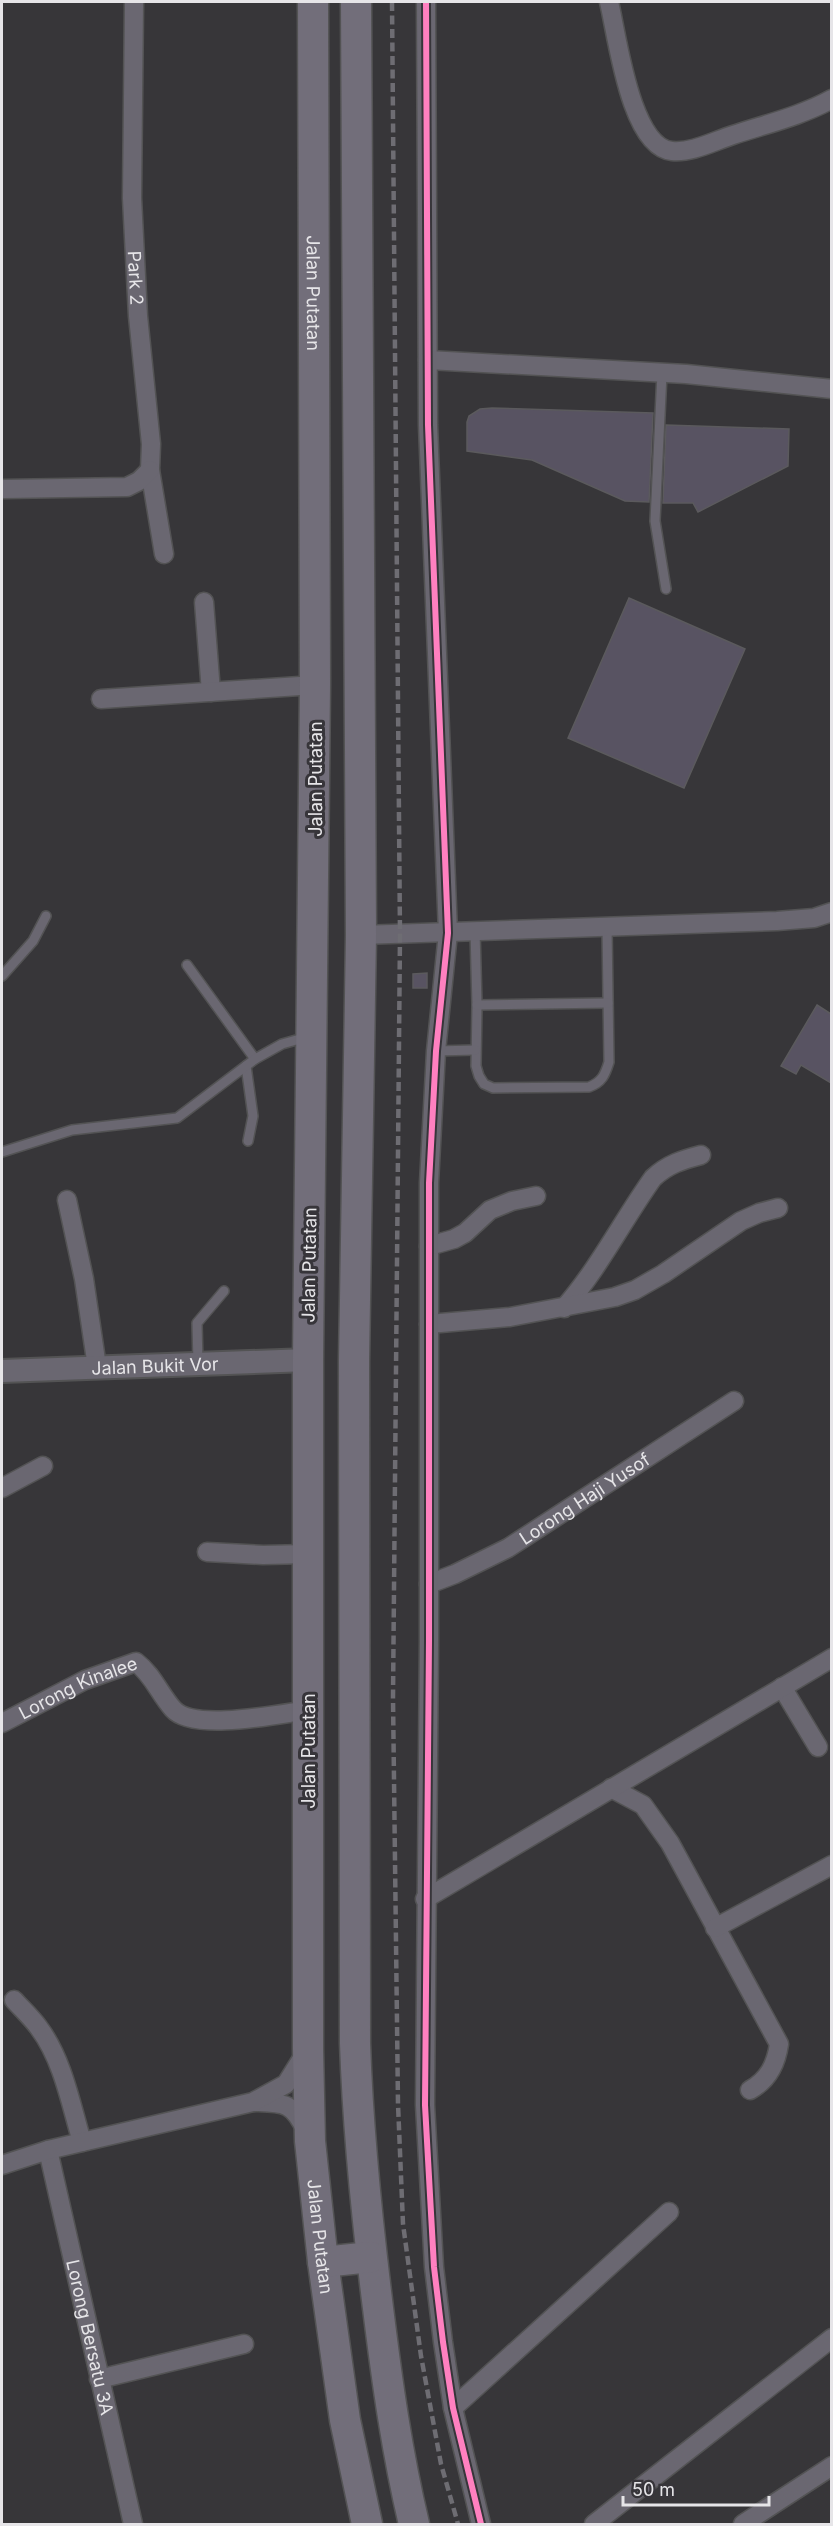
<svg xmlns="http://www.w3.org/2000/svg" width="833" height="2526" font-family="Inter,sans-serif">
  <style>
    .building { fill: #585362; stroke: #5b5a5d; stroke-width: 1.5 }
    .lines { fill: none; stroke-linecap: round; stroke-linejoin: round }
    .service-casing { stroke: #535354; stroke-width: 12 }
    .minor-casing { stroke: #535354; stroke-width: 21 }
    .tertiary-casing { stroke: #535354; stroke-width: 26 }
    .trunk-casing { stroke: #535354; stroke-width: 33 }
    .service { stroke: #6a6771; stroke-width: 9 }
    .minor { stroke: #6a6771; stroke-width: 18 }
    .tertiary { stroke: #6a6771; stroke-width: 22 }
    .trunk { stroke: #726e7a; stroke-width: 30 }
    .rail { stroke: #6e6d73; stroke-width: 4.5; stroke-dasharray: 9 4.5; stroke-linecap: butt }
    .cycleway-casing { stroke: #37353a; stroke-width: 10 }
    .cycleway { stroke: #ff80c0; stroke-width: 6 }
    .labels { text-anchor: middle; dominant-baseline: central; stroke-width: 6; stroke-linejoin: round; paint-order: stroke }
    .street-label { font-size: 18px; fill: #e6e5e8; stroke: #37353a }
  </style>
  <rect width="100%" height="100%" fill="#373639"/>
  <!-- building -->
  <g class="building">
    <path d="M492,408L653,413L649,502L625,501L532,460L467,451V422L469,416L480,409Z"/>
    <path d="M666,425L789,429L788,466L698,512L693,503H663Z"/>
    <path d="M629,598L745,649L684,788L568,738Z"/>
    <path d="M427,973V988H413V974Z"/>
    <path d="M817,1005L831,1014V1083L801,1065L796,1074L781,1066Z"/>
  </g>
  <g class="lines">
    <defs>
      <g id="service">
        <path d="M662,373L655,521L666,589"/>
        <path d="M475,931L477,1005L476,1066L479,1076L484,1084L493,1088L589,1087C602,1082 605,1075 609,1062L607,928"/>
        <path d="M187,965L255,1059"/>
        <path d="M2,976L33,941L46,916"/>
        <path d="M477,1005L608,1003"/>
        <path d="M436,1051L475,1050"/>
        <path d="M246,1066L253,1116L248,1141"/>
        <path d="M2,1152L72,1130L177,1118L255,1059L282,1044L307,1037"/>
        <path d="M198,1363L197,1323L224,1291"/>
      </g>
      <g id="minor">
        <path id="s1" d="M134,2L132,198L138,316L151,444L150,470L164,554"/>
        <path d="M426,2L428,425L448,933L436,1051L429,1183V1641L425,2105L434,2267L443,2342L453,2408L481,2524"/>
        <path d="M609,2C617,34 630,147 672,151C692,153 714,141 733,135C766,124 801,116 832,99"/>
        <path d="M428,360L686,374L832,389"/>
        <path d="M4,489L127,487L139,481L150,470"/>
        <path d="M204,602L211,692"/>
        <path d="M101,699L315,685"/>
        <path d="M361,935L777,921L814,918L832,912"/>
        <path d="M67,1200L84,1279L97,1367"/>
        <path d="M429,1246L454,1239L465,1233L490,1210L512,1201L536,1196"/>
        <path d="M564,1308C599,1268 623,1220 653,1178C668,1164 682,1160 701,1155"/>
        <path d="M429,1324L510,1317L615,1297L635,1290L663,1274L741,1221L759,1213L778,1208"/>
        <path d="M2,1488L43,1466"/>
        <path d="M207,1552L263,1555L309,1554"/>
        <path id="s2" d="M429,1584L455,1574L508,1548L734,1401"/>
        <path d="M782,1687L818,1747"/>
        <path id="s3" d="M2,1723L85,1680L136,1662C153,1675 159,1693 173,1709C193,1732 279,1714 308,1710"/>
        <path d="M611,1788L643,1805L670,1843L779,2044C776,2065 768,2080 750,2090"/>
        <path d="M425,1899L832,1658"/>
        <path d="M715,1928L832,1865"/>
        <path d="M14,2000C22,2009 32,2018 39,2028C63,2060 71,2105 82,2142"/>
        <path d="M255,2102C284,2103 293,2102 306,2131"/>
        <path id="s4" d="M48,2150L133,2524"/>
        <path d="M2,2165L48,2150L253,2102L286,2084L306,2052"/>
        <path d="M99,2379L244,2344"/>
        <path d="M453,2408L669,2212"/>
        <path d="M594,2524L832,2338"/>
        <path d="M743,2524L832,2466"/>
      </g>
      <g id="tertiary">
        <path id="s5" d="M2,1371L308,1360"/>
      </g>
      <g id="trunk">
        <path id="s6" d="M313,2L315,685L308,1360V2049L310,2141L323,2262L345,2420L367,2524"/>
        <path d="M356,2L361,935L354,1361L355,2043C358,2132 367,2220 378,2308C387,2381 397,2453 414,2524"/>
        <path d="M323,2262L371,2257"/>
      </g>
    </defs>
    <!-- service casing -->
    <use href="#service" class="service-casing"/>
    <!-- minor casing -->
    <use href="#minor" class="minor-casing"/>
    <!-- tertiary casing -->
    <use href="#tertiary" class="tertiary-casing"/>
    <!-- trunk casing -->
    <use href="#trunk" class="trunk-casing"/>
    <!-- service -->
    <use href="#service" class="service"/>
    <!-- minor -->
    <use href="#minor" class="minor"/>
    <!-- tertiary -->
    <use href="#tertiary" class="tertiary"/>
    <!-- trunk -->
    <use href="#trunk" class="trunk"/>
    <!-- rail -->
    <path class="rail" d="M392,2L400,935L393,1698L398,2104L403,2224L421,2356L441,2464L458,2524"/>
    <defs>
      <path id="cycleway" d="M426,2L428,425L448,933L436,1051L429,1183V1641L425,2105L434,2267L443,2342L453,2408L481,2524"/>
    </defs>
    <!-- cycleway casing -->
    <use href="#cycleway" class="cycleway-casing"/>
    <!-- cycleway -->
    <use href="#cycleway" class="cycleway"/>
  </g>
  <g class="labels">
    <!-- street labels -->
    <g class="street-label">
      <text stroke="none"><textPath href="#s1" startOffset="276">Park 2</textPath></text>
      <text stroke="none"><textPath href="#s6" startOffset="291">Jalan Putatan</textPath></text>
      <text transform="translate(315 779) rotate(-90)">Jalan Putatan</text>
      <text transform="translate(309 1265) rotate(-89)">Jalan Putatan</text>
      <text stroke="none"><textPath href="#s5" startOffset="153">Jalan Bukit Vor</textPath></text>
      <text stroke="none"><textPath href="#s2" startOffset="178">Lorong Haji Yusof</textPath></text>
      <text stroke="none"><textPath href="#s3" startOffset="84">Lorong Kinalee</textPath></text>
      <text transform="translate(308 1751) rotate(-90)">Jalan Putatan</text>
      <text stroke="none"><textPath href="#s6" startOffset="2235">Jalan Putatan</textPath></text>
      <text stroke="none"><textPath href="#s4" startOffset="192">Lorong Bersatu 3A</textPath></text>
    </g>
  </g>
  <!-- border -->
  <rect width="833" height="2526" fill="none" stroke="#e6e5e8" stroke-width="6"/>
  <!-- scale -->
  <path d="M623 2496v9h146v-9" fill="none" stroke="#e6e5e8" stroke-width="3"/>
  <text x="632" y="2496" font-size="18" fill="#e6e5e8" stroke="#37353a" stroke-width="4.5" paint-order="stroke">50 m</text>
</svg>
